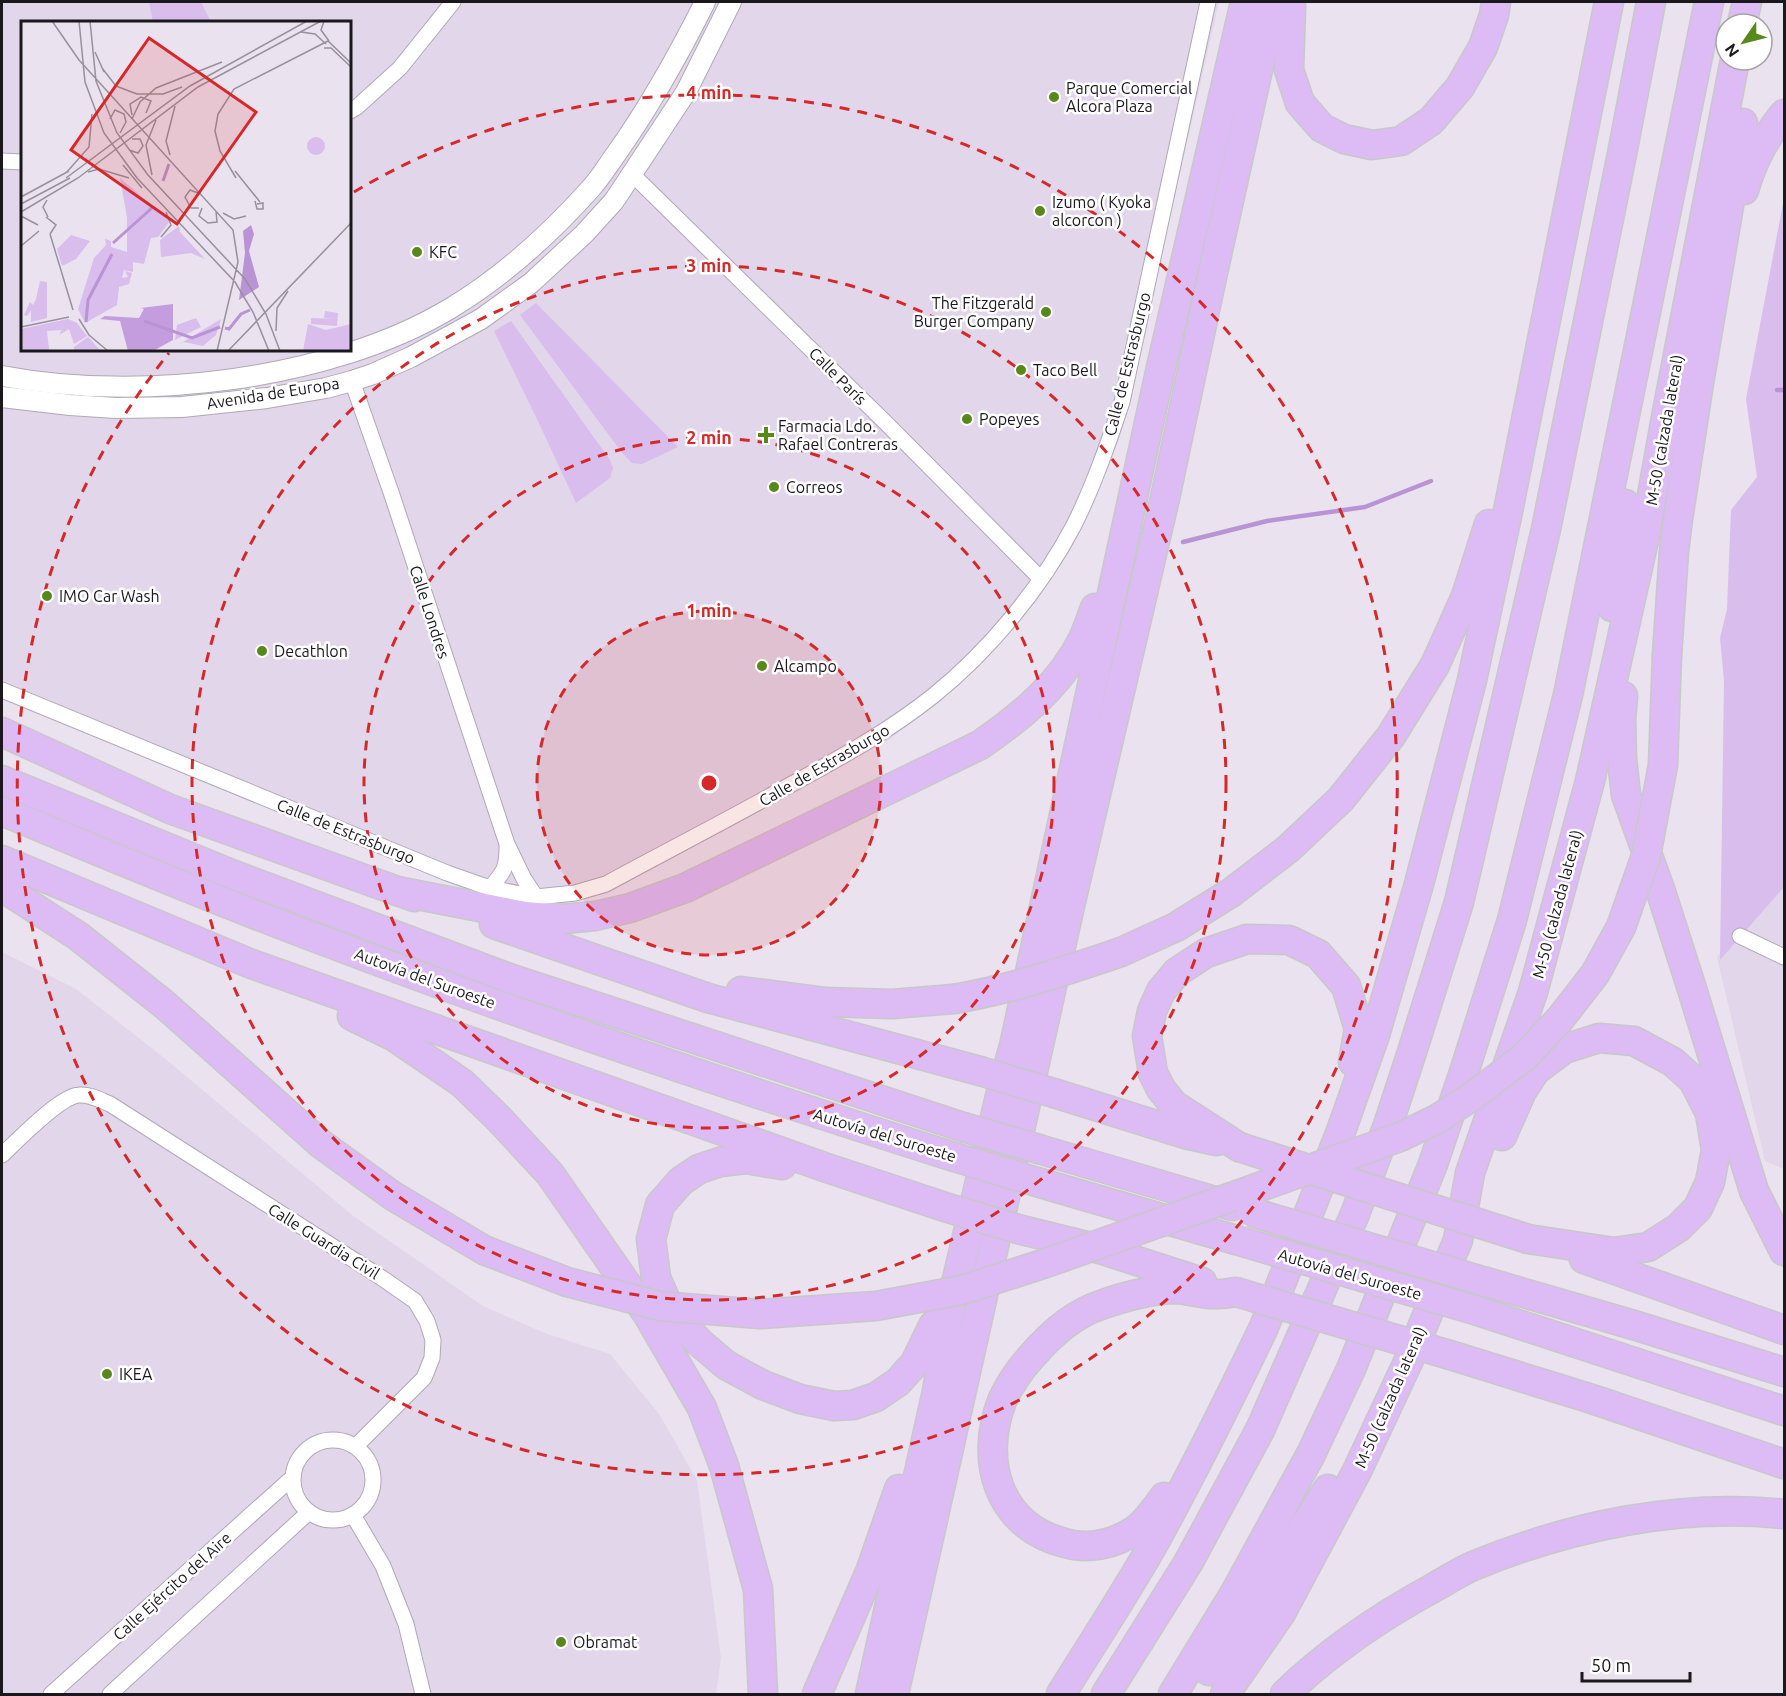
<svg xmlns="http://www.w3.org/2000/svg" width="1786" height="1696" font-family="Ubuntu,sans-serif">
  <style>
    .built { fill: #e1d6ea; fill-rule: evenodd }
    .green { fill: #d9bded }
    .lines { fill: none; stroke-linecap: round; stroke-linejoin: round }
    .stream { stroke: #b993d3; stroke-width: 4.5 }
    .minor-casing { stroke: #b0a9b6; stroke-width: 17 }
    .tertiary-casing { stroke: #b0a9b6; stroke-width: 22 }
    .motorway-casing { stroke: #c8c8c9; stroke-width: 31 }
    .minor { stroke: #fff; stroke-width: 15 }
    .tertiary { stroke: #fff; stroke-width: 20 }
    .motorway { stroke: #ddbbf5; stroke-width: 28 }
    .motorway-bridge-casing { stroke: #c8c8c9; stroke-width: 31; stroke-linecap: butt }
    .motorway-bridge { stroke: #ddbbf5; stroke-width: 28 }
    .ring { fill: none; stroke: #d62828; stroke-width: 3; stroke-dasharray: 10 8 }
    .poi-dot { fill: #58881a; stroke: #fff; stroke-width: 2 }
    .labels { text-anchor: middle; dominant-baseline: central; stroke-width: 5; stroke-linejoin: round; paint-order: stroke }
    .poi-label { font-size: 16px; fill: #1b181d; stroke: #fff; text-anchor: start }
    .street-label { font-size: 16px; fill: #1b181d; stroke: #fff }
    .inset-river { fill: none; stroke: #b993d3; stroke-width: 3 }
    .inset-road { fill: none; stroke: #97919b; stroke-width: 1.5 }
    .view { fill: #d62828; fill-opacity: 0.15; stroke: #d62828; stroke-width: 3 }
    .inset-edge { fill: none; stroke: #1b181d; stroke-width: 3 }
    .centre { fill: #d62828; stroke: #fff; stroke-width: 3 }
    .ring-label { font-size: 18px; text-anchor: middle; font-weight: bold; fill: #d62828; stroke: #fff; stroke-width: 5; stroke-linejoin: round; paint-order: stroke }
  </style>
  <rect width="100%" height="100%" fill="#eae2ef"/>
  <!-- built -->
  <g class="built">
    <path d="M2,2H1219L1120,437L1074,544L1035,603L961,682L889,740L608,893L568,904L528,905L495,902L264,806L2,700ZM22,22H350V350H22Z"/>
    <path d="M1784,881V1169L1765,1161L1717,957Z"/>
    <path d="M2,952L76,989L163,1057L352,1215L483,1306L547,1334L610,1354L659,1414L697,1480L721,1658L716,1694H2Z"/>
  </g>
  <!-- green -->
  <g class="green">
    <path d="M149,2H201L211,22H153Z"/>
    <path d="M1784,198V887L1720,960L1724,681L1720,638L1727,609L1731,510L1757,477L1746,399Z"/>
    <path d="M536,303L678,447L642,464L632,463L623,454L520,315Z"/>
    <path d="M511,321L610,460L613,468L610,478L576,503L538,421L494,331Z"/>
  </g>
  <g class="lines">
    <!-- stream -->
    <g class="stream">
      <path d="M1777,390H1784"/>
      <path d="M1183,542L1267,521L1365,507L1431,481"/>
    </g>
    <defs>
      <g id="minor">
        <path d="M350,111L357,107L400,68L453,2"/>
        <path d="M2,161L22,162"/>
        <path d="M633,175L886,423L1041,579"/>
        <path d="M352,381L392,495L507,844L524,879L536,897"/>
        <path d="M2,690L447,873L490,888L536,897L575,893L606,884C667,851 729,819 790,785C840,758 889,731 933,696C989,651 1041,588 1074,525C1094,485 1108,444 1122,402L1208,2"/>
        <path d="M490,888C504,872 507,868 507,847"/>
        <path d="M1740,936L1784,957"/>
        <path d="M2,1155C17,1141 60,1096 79,1095C90,1094 100,1100 110,1104L382,1278L415,1301L427,1321L433,1340L432,1358L424,1378L356,1446"/>
        <circle cx="333" cy="1480" r="40"/>
        <path d="M353,1515L383,1566L406,1624L423,1694"/>
        <path d="M51,1694L293,1477"/>
        <path d="M110,1694L309,1512"/>
      </g>
      <g id="tertiary">
        <path d="M2,376C139,402 330,381 451,308C504,276 551,233 592,187C601,177 608,165 616,154C650,106 679,54 705,2"/>
        <path d="M2,397L70,405L116,408L182,407L267,398L326,388L352,381L373,374L411,357L448,337L481,319L531,283L584,234L614,201L686,92L731,2"/>
      </g>
      <g id="motorway">
        <path d="M1291,6L1289,70L1300,103L1322,128L1344,139L1372,145L1401,141L1431,121L1460,87L1483,47L1494,15L1496,2"/>
        <path d="M1742,24L1747,2"/>
        <path d="M1744,190C1753,160 1764,139 1784,114"/>
        <path d="M1612,607L1625,504"/>
        <path d="M1667,655L1674,551L1678,519L1699,383L1743,123"/>
        <path d="M1623,696L1621,720L1622,759L1626,795L1661,892L1692,989L1754,1191L1784,1251"/>
        <path d="M2,732L170,809L414,897"/>
        <path d="M2,780L234,875L509,978L963,1127"/>
        <path d="M2,811C108,855 214,900 322,940C529,1019 739,1089 951,1156"/>
        <path d="M2,860L249,963L827,1168L948,1208"/>
        <path d="M2,887L78,936L165,1005L321,1144L393,1196L484,1250"/>
        <path d="M397,891L525,916L564,919L595,916L630,908L685,888L980,745C1021,717 1061,684 1083,639C1088,629 1091,618 1095,608"/>
        <path d="M494,924L708,998L980,1071"/>
        <path d="M1121,952L1176,927L1232,892L1288,849L1341,799L1391,736L1435,665L1466,596L1489,524"/>
        <path d="M741,991L825,1002L892,1004L954,999"/>
        <path d="M352,1016L393,1036L462,1083L500,1120L550,1174L648,1315L702,1408L724,1466L758,1589L763,1694"/>
        <path d="M1057,1094L1185,1134L1217,1141"/>
        <path d="M1502,1136L1522,1091L1536,1070L1564,1049L1599,1038L1634,1041L1673,1062L1693,1080L1710,1113L1716,1150L1710,1182L1698,1208L1678,1228L1648,1247L1614,1252L1528,1239"/>
        <path d="M1239,1147L1174,1105L1161,1089L1153,1073L1147,1036L1152,1011L1161,991L1177,972L1206,953L1247,939L1289,940L1318,954L1346,986L1359,1029L1353,1062"/>
        <path d="M1042,1150L1232,1206"/>
        <path d="M782,1165L746,1159L720,1162L699,1169L681,1181L660,1205L651,1239L656,1278L670,1310L699,1342L726,1365L763,1385L800,1399L834,1406L853,1405L876,1397L898,1382L915,1363L933,1326L944,1314"/>
        <path d="M1037,1182L1236,1240"/>
        <path d="M1018,1229L1103,1250L1202,1282"/>
        <path d="M1584,1259L1784,1330"/>
        <path d="M1486,1282L1637,1326L1784,1372"/>
        <path d="M1478,1311L1784,1411"/>
        <path d="M1450,1355L1592,1399L1784,1464"/>
        <path d="M1164,1497C1156,1508 1146,1523 1134,1531C1114,1544 1088,1550 1065,1543C998,1526 979,1461 1002,1401C1009,1385 1021,1368 1032,1356C1051,1334 1073,1314 1101,1305C1122,1297 1154,1289 1177,1289C1191,1290 1204,1295 1218,1294C1224,1294 1230,1293 1236,1292"/>
        <path d="M1209,1671L1256,1601L1328,1489"/>
        <path d="M817,1694L870,1572L899,1489"/>
        <path d="M870,1694L937,1391L951,1305L1001,1092L1014,1046L1160,372L1245,2"/>
        <path d="M894,1694L1069,910L1165,498L1212,277L1273,2"/>
        <path d="M1061,1694C1092,1644 1125,1594 1154,1543C1193,1472 1229,1400 1264,1327L1341,1131L1375,1035L1419,884L1472,680L1507,516L1609,2"/>
        <path d="M1106,1694L1188,1563L1260,1430L1355,1214L1389,1122L1412,1052L1459,902L1546,529L1622,154L1651,2"/>
        <path d="M1173,1694L1236,1591L1311,1454L1351,1369L1433,1164L1466,1066L1512,920L1568,695L1709,2"/>
        <path d="M1225,1694L1281,1613L1357,1471L1408,1362L1458,1240L1470,1173L1533,992L1590,781L1644,540L1667,412L1735,60"/>
        <path d="M1285,1694C1328,1652 1380,1617 1433,1588C1446,1581 1459,1572 1473,1566C1570,1526 1679,1503 1784,1514"/>
      </g>
    </defs>
    <!-- minor casing -->
    <use href="#minor" class="minor-casing"/>
    <!-- tertiary casing -->
    <use href="#tertiary" class="tertiary-casing"/>
    <!-- motorway casing -->
    <use href="#motorway" class="motorway-casing"/>
    <!-- minor -->
    <use href="#minor" class="minor"/>
    <!-- tertiary -->
    <use href="#tertiary" class="tertiary"/>
    <!-- motorway -->
    <use href="#motorway" class="motorway"/>
    <defs>
      <g id="motorway-bridge">
        <path d="M954,999C1012,989 1065,971 1121,952"/>
        <path d="M980,1071L1057,1094"/>
        <path d="M963,1127L1042,1150"/>
        <path d="M1239,1147L1528,1239"/>
        <path d="M951,1156L1037,1182"/>
        <path d="M948,1208L1018,1229"/>
        <path d="M1251,1212L1486,1282"/>
        <path d="M1236,1240L1478,1311"/>
        <path d="M484,1250L567,1282L660,1306L760,1314L876,1306L962,1290L1046,1263L1400,1137L1437,1119L1473,1096L1524,1057L1560,1019L1595,974L1621,927L1646,856L1663,765L1667,655"/>
        <path d="M1236,1292L1450,1355"/>
      </g>
    </defs>
    <!-- motorway-bridge casing -->
    <use href="#motorway-bridge" class="motorway-bridge-casing"/>
    <!-- motorway-bridge -->
    <use href="#motorway-bridge" class="motorway-bridge"/>
  </g>
  <!-- distance rings -->
  <circle cx="709" cy="783" r="172" fill="#d62828" fill-opacity=".12"/>
  <g class="ring">
    <circle cx="709" cy="783" r="172"/>
    <circle cx="709" cy="783" r="345"/>
    <circle cx="709" cy="783" r="517"/>
    <path d="M354 192A690 690 0 1 1 169 353"/>
  </g>
  <!-- markers -->
  <g class="poi-dot">
    <circle cx="1054" cy="97" r="6"/>
    <circle cx="1040" cy="211" r="6"/>
    <circle cx="417" cy="252" r="6"/>
    <circle cx="1046" cy="312" r="6"/>
    <circle cx="1021" cy="370" r="6"/>
    <circle cx="967" cy="419" r="6"/>
    <path d="M763 426h6v6h6v6h-6v6h-6v-6h-6v-6h6z"/>
    <circle cx="774" cy="487" r="6"/>
    <circle cx="47" cy="596" r="6"/>
    <circle cx="262" cy="651" r="6"/>
    <circle cx="762" cy="666" r="6"/>
    <circle cx="107" cy="1374" r="6"/>
    <circle cx="561" cy="1642" r="6"/>
  </g>
  <g class="labels">
    <!-- poi labels -->
    <g class="poi-label">
      <text x="1066" y="88">Parque Comercial<tspan x="1066" dy="18">Alcora Plaza</tspan></text>
      <text x="1052" y="202">Izumo ( Kyoka<tspan x="1052" dy="18">alcorcon )</tspan></text>
      <text x="429" y="252">KFC</text>
      <text x="1034" y="303" text-anchor="end">The Fitzgerald<tspan x="1034" dy="18">Burger Company</tspan></text>
      <text x="1033" y="370">Taco Bell</text>
      <text x="979" y="419">Popeyes</text>
      <text x="778" y="426">Farmacia Ldo.<tspan x="778" dy="18">Rafael Contreras</tspan></text>
      <text x="786" y="487">Correos</text>
      <text x="59" y="596">IMO Car Wash</text>
      <text x="274" y="651">Decathlon</text>
      <text x="774" y="666">Alcampo</text>
      <text x="119" y="1374">IKEA</text>
      <text x="573" y="1642">Obramat</text>
    </g>
    <!-- street labels -->
    <g class="street-label">
      <text transform="translate(1127 364) rotate(-76)">Calle de Estrasburgo</text>
      <text transform="translate(838 376) rotate(45)">Calle París</text>
      <text transform="translate(273 393) rotate(-9)">Avenida de Europa</text>
      <text transform="translate(1664 430) rotate(-80)">M-50 (calzada lateral)</text>
      <text transform="translate(430 612) rotate(72)">Calle Londres</text>
      <text transform="translate(824 765) rotate(-30)">Calle de Estrasburgo</text>
      <text transform="translate(346 831) rotate(22)">Calle de Estrasburgo</text>
      <text transform="translate(1557 904) rotate(-75)">M-50 (calzada lateral)</text>
      <text transform="translate(425 978) rotate(20)">Autovía del Suroeste</text>
      <text transform="translate(885 1135) rotate(17)">Autovía del Suroeste</text>
      <text transform="translate(324 1241) rotate(32)">Calle Guardia Civil</text>
      <text transform="translate(1350 1274) rotate(16)">Autovía del Suroeste</text>
      <text transform="translate(1390 1397) rotate(-66)">M-50 (calzada lateral)</text>
      <text transform="translate(172 1586) rotate(-42)">Calle Ejército del Aire</text>
    </g>
  </g>
  <!-- overview -->
  <g transform="translate(21 21)">
    <rect width="330" height="330" fill="#eae2ef"/>
    <path d="M286 125a9 9 0 1 1 18 0a9 9 0 1 1-18 0ZM99,157L149,200L137,216L130,217L123,243L112,241V251L103,249L101,257L107,256L104,250L111,252L108,263L98,266L96,284L64,302L57,288L73,237L85,224L84,218L90,220V226L106,231V196ZM158,205L159,211L184,238L170,232L140,236L139,219ZM50,214L69,220L55,238L41,245L36,228ZM19,260L26,261V297L10,301V289L6,295L3,294L9,281L12,284L15,278ZM304,290L317,292L316,305L290,303V297L312,298L303,297ZM175,297L180,306L154,319L156,304ZM47,298L56,302L66,315L53,323L48,308L38,314L41,309L26,310L28,329L0,330V308ZM200,298L195,314L182,325L163,321L157,324ZM287,303L305,309L330,303V330H282ZM67,316L80,330H53V326Z" fill="#d9bded"/>
    <path d="M152,283V319L132,330H107L99,300L79,298L84,295L118,297L123,288L120,287Z" fill="#c39ddd"/>
    <path d="M230,204L233,213L228,230L238,266L218,279L224,232L222,210Z" fill="#b993d3"/>
    <path class="inset-river" d="M142,160L148,143M92,222L132,186M123,300L171,317L199,306M65,301L67,279L91,233M204,307L208,308L220,293L229,289"/>
    <path class="inset-road" d="M31,0L58,39L212,209L217,241L196,330M58,0L64,61L83,112L116,157L214,261L232,291L248,330M69,0L75,60L96,112L127,154L224,258L245,293L259,330M303,0L300,9L308,20M280,11L294,13L305,23M303,27H310L330,46M74,31L83,51M81,47L95,65L116,73H142L161,66M111,94L109,83L120,76L130,80L125,92M89,98L94,89L103,93L105,101L99,112M111,98L119,81L135,67L201,41M108,129L117,132L122,125L119,118H111M149,134L145,120L154,85M102,144L121,167M214,150L239,181M67,151L78,148L108,157M45,152L68,126L71,93M131,154L125,124L135,99M45,157L169,65L286,0M215,157L199,130L194,110L197,93L213,68L307,20L330,42M177,172L169,169L164,176L170,187H178M0,176L48,150M26,179L22,186L27,196M234,180L236,188H242V182L236,183M0,183L49,157M181,187L178,195L187,202L196,201L195,190M0,191L57,157L177,66L300,0M202,192L213,198L225,195M0,195L17,204M25,196L35,204L29,213M29,213L52,289M140,216L150,204L145,191M0,225L18,210M58,298L68,314L87,330M0,306L48,296M255,310L256,287L267,270M207,330L330,202"/>
    <path class="view" d="M128,17L235,91L156,203L50,129Z"/>
    <rect width="330" height="330" class="inset-edge"/>
  </g>
  <circle cx="709" cy="783" r="9" class="centre"/>
  <g class="ring-label">
    <text x="709" y="99">4 min</text>
    <text x="709" y="272">3 min</text>
    <text x="709" y="444">2 min</text>
    <text x="709" y="617">1 min</text>
  </g>
  <!-- border -->
  <rect width="1786" height="1696" fill="none" stroke="#1b181d" stroke-width="6"/>
  <!-- north arrow -->
  <g transform="translate(1744 42) rotate(235)"><circle r="28" fill="#ffffff" stroke="#a4a3a5" stroke-width="1.5"/>
  <path d="M0-4.5L10 22L0 15L-10 22Z" fill="#58881a"/>
  <text y="-9" font-size="16" font-weight="bold" text-anchor="middle" fill="#1b181d">N</text>
  </g>
  <!-- scale -->
  <path d="M1582 1672v9h108v-9" fill="none" stroke="#1b181d" stroke-width="3"/>
  <text x="1591" y="1672" font-size="18" fill="#1b181d" stroke="#ffffff" stroke-width="4.5" paint-order="stroke">50 m</text>
</svg>
